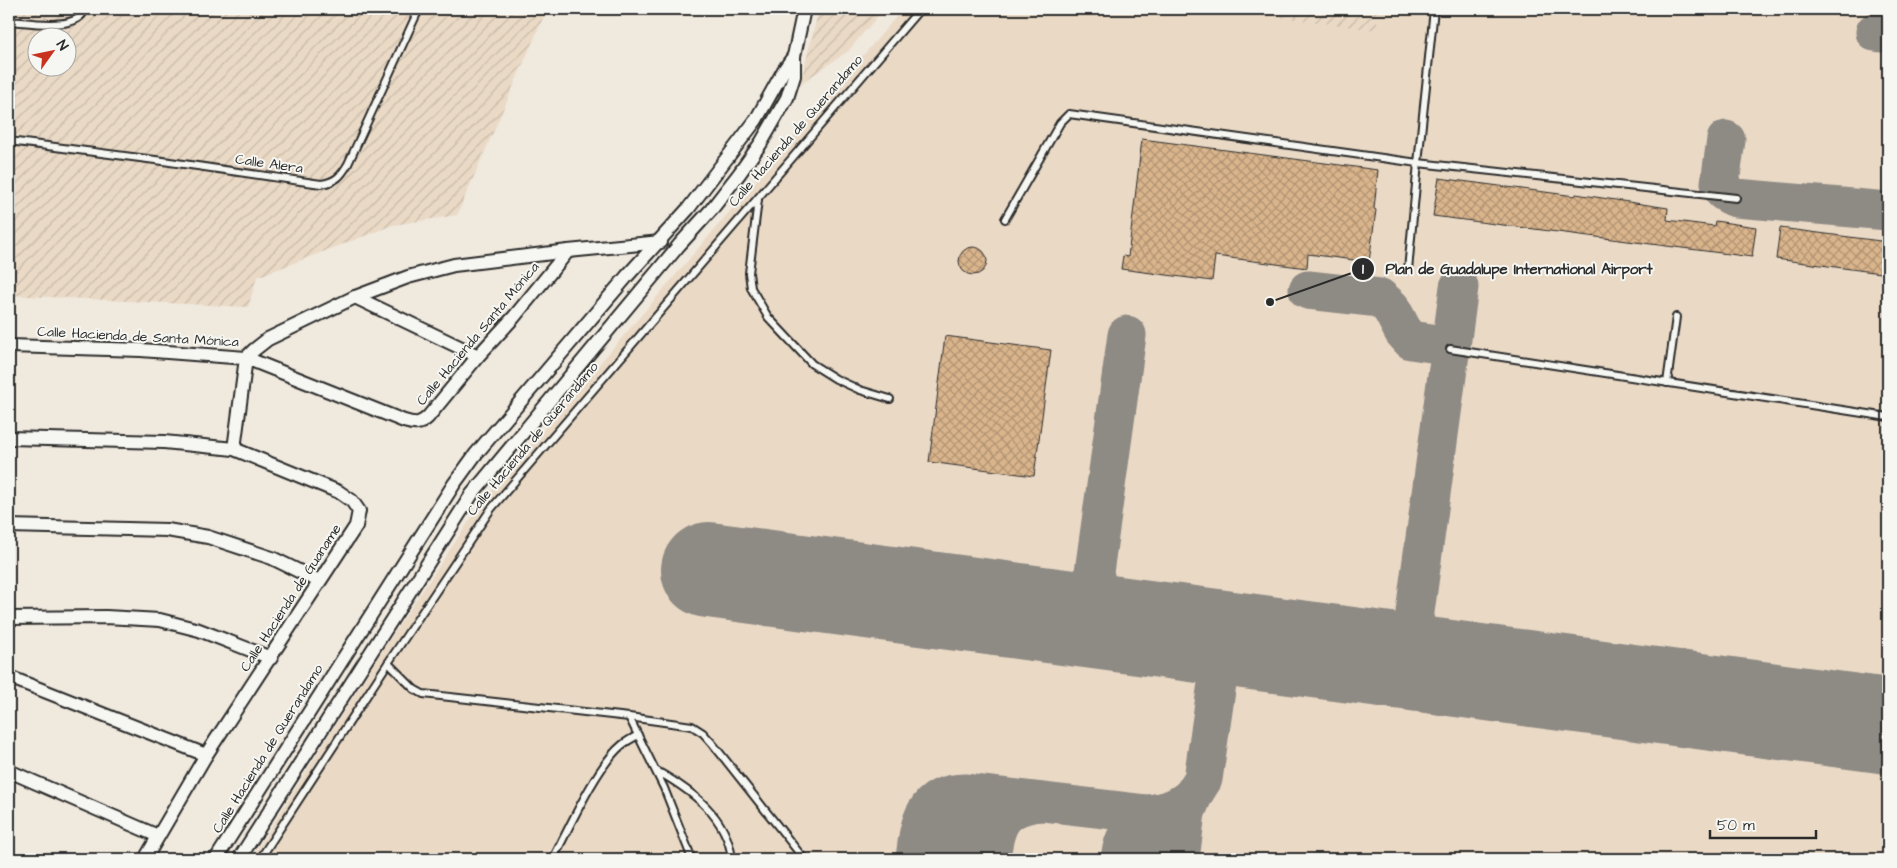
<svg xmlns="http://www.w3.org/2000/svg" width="1897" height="868" font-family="'Architects Daughter',sans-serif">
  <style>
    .built { fill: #e9d9c5 }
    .industrial { fill: url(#industrial-furrows); fill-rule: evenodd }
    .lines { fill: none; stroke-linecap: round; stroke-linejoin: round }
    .taxiway { stroke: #8e8a84; stroke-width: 39 }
    .runway { stroke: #8e8a84; stroke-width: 96 }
    .building { fill: url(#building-cross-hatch); stroke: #2b2b2b }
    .lane-casing { stroke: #2b2b2b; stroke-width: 10 }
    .street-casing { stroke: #2b2b2b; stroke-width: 16 }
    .lane { stroke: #f6f6f2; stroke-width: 6 }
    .street { stroke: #f6f6f2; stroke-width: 12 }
    .labels { text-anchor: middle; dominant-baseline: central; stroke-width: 4; stroke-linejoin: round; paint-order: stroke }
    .street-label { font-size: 14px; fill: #2b2b2b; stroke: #f6f6f2 }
    .leader { fill: none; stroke: #2b2b2b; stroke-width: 2 }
    .callout-dot { fill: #2b2b2b; stroke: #f6f6f2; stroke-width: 2 }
    .mark-label { font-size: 15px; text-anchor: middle; font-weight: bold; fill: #fff }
    .callout-label { font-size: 15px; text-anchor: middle; font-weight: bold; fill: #2b2b2b; stroke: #f6f6f2; stroke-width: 4; stroke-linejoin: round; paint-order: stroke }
  </style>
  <defs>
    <pattern id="industrial-furrows" width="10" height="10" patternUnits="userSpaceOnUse" patternTransform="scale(1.25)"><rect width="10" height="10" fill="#e9d9c5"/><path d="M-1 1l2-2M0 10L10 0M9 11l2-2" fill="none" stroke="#c8baa9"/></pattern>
    <pattern id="building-cross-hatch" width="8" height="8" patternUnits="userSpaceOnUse" patternTransform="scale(1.25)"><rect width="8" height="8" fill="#dab58c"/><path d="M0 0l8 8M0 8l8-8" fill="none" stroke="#b19373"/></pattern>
  </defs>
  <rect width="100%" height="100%" fill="#f0e9de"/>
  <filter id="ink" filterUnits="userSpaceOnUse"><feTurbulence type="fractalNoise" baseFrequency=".02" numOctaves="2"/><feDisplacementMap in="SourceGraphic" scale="10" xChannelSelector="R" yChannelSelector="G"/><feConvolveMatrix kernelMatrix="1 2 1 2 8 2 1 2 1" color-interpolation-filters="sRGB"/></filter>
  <g filter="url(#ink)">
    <!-- built -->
    <path class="built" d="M903,9H1888V859H251L384,648L472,517L497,484Z"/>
    <!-- industrial -->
    <g class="industrial">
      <path d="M9,9H547L457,215L393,225L257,277L248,307L9,295ZM38,38H68V68H38Z"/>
      <path d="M819,9H884L848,51L800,84Z"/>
      <path d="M1219,9H1379L1376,30Z"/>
    </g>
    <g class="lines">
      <!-- taxiway -->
      <g class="taxiway">
        <path d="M1875,32L1888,34"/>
        <path d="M1726,140L1720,183C1721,193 1728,194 1736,198L1888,211"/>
        <path d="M1308,290L1380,298L1391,308L1403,331L1411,340L1451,346"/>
        <path d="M1127,335L1094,572C1098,598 1114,612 1134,626"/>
        <path d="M1444,668C1415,659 1415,638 1415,612L1459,287"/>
        <path d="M1868,723L1888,728"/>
        <path d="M915,859C919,825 922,793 966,793L1147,814C1165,812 1180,808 1193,795"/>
        <path d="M953,859C957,833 959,799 993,797"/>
        <path d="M991,859C995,824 1001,806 1040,802"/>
        <path d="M1120,859C1124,831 1135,819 1162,812"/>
        <path d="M1150,859L1155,839L1193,795L1203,779L1220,663C1227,649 1238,642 1253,642"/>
        <path d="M1180,859L1186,812L1192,798"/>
      </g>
      <!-- runway -->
      <path class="runway" d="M709,570L1888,726"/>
    </g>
    <!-- building -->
    <g class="building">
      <path d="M1142,139L1378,170L1374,209L1376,210L1369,262L1308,254L1307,268L1215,256L1212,281L1121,269L1123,256L1128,257Z"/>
      <path d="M1439,178L1575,196L1576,194L1668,208L1667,220L1714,226L1715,221L1756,227L1752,257L1433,216Z"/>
      <path d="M1780,228L1888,242V274L1776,259Z"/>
      <circle cx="973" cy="261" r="14"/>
      <path d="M945,336L1051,350L1034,476L929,462Z"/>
    </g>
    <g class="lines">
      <defs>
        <g id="lane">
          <path d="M9,21C28,22 78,32 85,9"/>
          <path d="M9,141L163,161L321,184C336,182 341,176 348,164L419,9"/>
          <path d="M758,200L749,273L751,288L768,317L812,364L836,379L860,390L890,399"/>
          <path d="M1005,219L1060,123L1069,114L1418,163L1434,9"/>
          <path d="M1408,270L1418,163L1736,198"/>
          <path d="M1450,349L1888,417"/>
          <path d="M1667,383L1676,317"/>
          <path d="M629,717L664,788L692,859"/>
          <path d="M657,771C692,791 727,816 732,859"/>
          <path d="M260,859L388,663"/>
          <path d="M553,859C568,830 597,765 622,745C627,741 633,738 638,735"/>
          <path d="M804,859L712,743L703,733L692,726L629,717L423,694L414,689L388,663L491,509L920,9"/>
        </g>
        <g id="street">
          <path d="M355,297L478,356"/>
          <path d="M9,346L141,350L246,358L404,421C414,424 420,425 428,417L478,356L514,317L568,251"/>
          <path d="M9,438L164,442L234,449L339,492L352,501L359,511L356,526L206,755L145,859"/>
          <path d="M234,449L246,358L254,350L268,339L355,297L408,277L454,265L568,251L661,242"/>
          <path d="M9,526L167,530L208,537L272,558L319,581"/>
          <path d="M9,618L106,617L160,620L199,630L271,658"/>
          <path d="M9,677L206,755"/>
          <path d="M9,771L158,836"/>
          <path d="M216,859L454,484L475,455L628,275L688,209L756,120L784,70L794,56"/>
          <path d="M239,859L472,494L680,244L711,210L739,174L761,143L787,98L794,76V56L804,9"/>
        </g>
      </defs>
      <!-- lane casing -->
      <use href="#lane" class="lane-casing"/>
      <!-- street casing -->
      <use href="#street" class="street-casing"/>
      <!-- lane -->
      <use href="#lane" class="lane"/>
      <!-- street -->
      <use href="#street" class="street"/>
    </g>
  </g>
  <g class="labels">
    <!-- street labels -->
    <g class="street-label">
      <text transform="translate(796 131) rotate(-49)">Calle Hacienda de Querandamo</text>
      <text transform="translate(269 164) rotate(8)">Calle Alera</text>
      <text transform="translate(478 334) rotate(-50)">Calle Hacienda Santa Mónica</text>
      <text transform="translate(138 337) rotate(3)">Calle Hacienda de Santa Mónica</text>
      <text transform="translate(533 439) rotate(-50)">Calle Hacienda de Querandamo</text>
      <text transform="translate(291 598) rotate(-57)">Calle Hacienda de Guaname</text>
      <text transform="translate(268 749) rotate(-58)">Calle Hacienda de Querandamo</text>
    </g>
  </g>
  <!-- callouts -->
  <path class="leader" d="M1270 302L1363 269"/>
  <g class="callout-dot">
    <circle cx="1270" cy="302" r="5"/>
    <circle cx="1363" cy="269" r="12"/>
  </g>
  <g class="mark-label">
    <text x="1363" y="274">1</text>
  </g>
  <g class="callout-label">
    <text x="1519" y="274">Plan de Guadalupe International Airport</text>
  </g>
  <!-- margin -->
  <rect width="1897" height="868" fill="none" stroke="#f6f6f2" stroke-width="30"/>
  <rect x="15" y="15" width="1867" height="838" fill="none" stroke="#2b2b2b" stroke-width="2" filter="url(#ink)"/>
  <!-- north arrow -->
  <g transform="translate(52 52) rotate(57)"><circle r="24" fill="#f6f6f2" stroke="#a5a5a2"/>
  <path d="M0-4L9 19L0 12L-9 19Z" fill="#c8321e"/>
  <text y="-8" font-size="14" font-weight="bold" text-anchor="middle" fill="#2b2b2b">N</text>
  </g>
  <!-- scale -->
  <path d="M1710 830v8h106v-8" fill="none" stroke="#2b2b2b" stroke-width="2.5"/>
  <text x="1717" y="830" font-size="15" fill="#2b2b2b" stroke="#f6f6f2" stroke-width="4" paint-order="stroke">50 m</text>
</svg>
